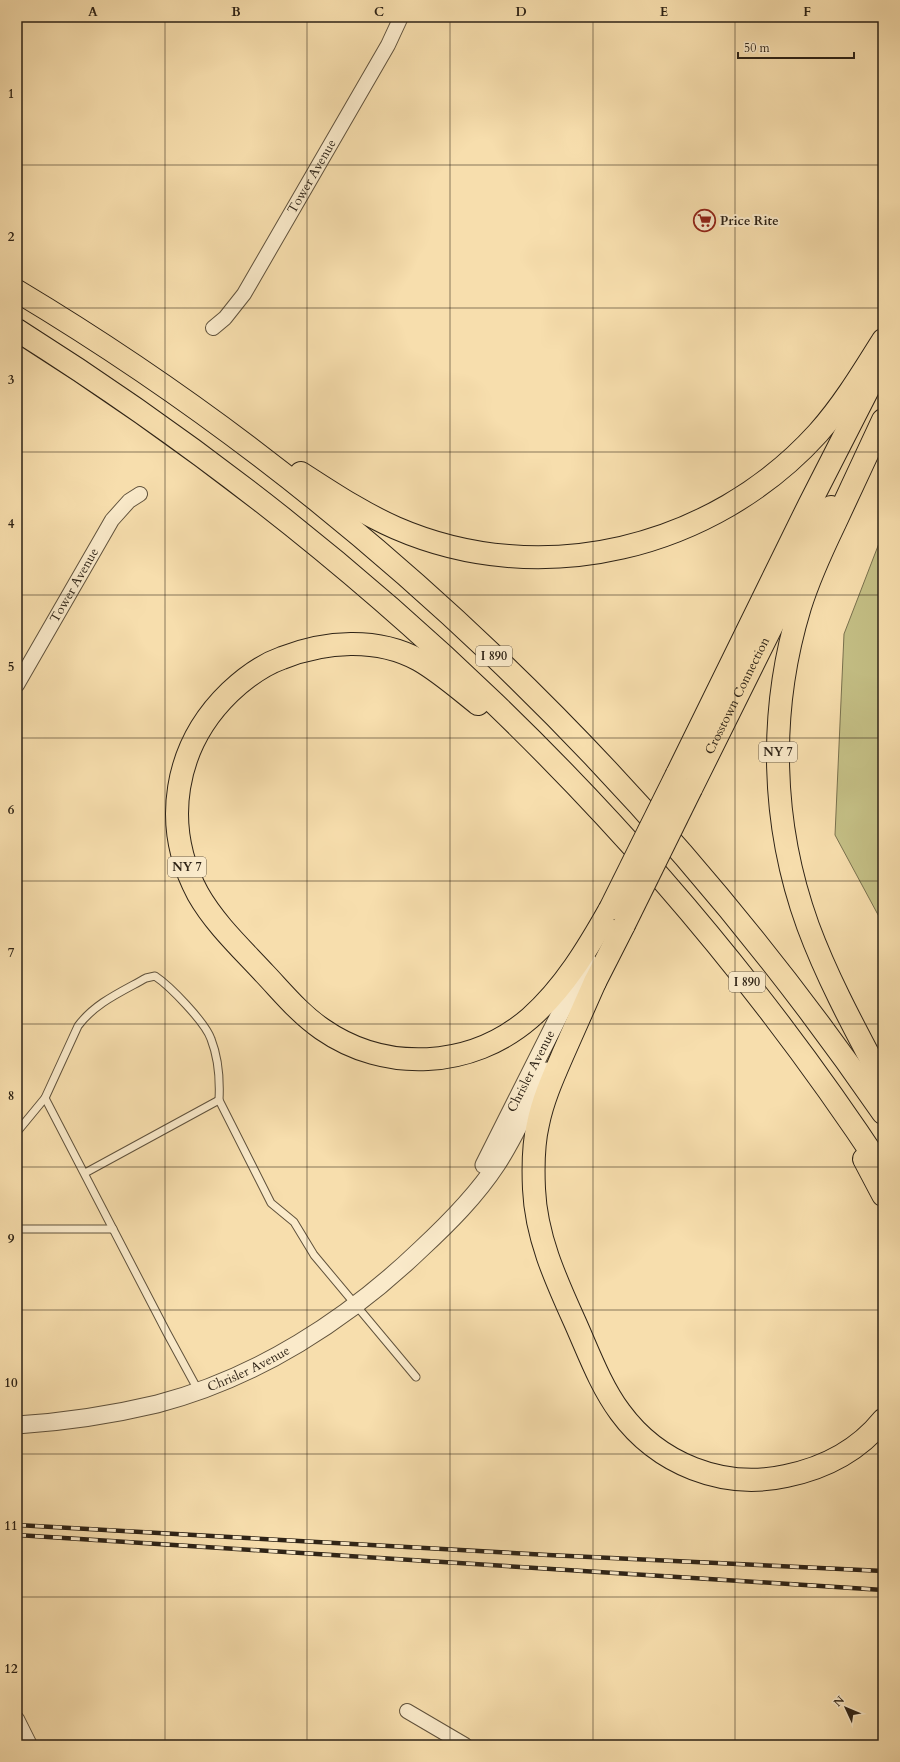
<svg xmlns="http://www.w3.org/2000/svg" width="900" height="1762" font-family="Cardo,serif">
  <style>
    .green { fill: #c4bf85; stroke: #79714e }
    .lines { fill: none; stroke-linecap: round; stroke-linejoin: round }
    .service-casing { stroke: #60523c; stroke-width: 9 }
    .minor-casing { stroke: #60523c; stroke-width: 16 }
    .tertiary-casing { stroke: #60523c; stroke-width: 19 }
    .trunk-casing { stroke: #2e2316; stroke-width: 24 }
    .motorway-casing { stroke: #2e2316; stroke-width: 24 }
    .service { stroke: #faeaca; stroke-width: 7 }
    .minor { stroke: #faeaca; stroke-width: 14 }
    .tertiary { stroke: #faeaca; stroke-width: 17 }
    .trunk { stroke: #f7dead; stroke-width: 22 }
    .motorway { stroke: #f7dead; stroke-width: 22 }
    .rail-casing { stroke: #2e2316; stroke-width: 4.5 }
    .rail { stroke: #faeaca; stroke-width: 3; stroke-dasharray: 9; stroke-linecap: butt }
    .trunk-bridge-casing { stroke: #2e2316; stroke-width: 24; stroke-linecap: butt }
    .trunk-bridge { stroke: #f7dead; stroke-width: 22 }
    .grid { fill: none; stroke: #2e2316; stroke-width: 1; stroke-opacity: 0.55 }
    .labels { text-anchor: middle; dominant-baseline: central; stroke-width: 4; stroke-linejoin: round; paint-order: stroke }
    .shield { fill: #faeaca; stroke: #6b5f4c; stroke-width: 1 }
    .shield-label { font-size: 12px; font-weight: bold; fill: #2e2316 }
    .street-label { font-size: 13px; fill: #2e2316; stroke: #faeaca }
    .poi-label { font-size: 13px; font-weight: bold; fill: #2e2316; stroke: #faeaca; text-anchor: start }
    .neatline { fill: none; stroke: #2e2316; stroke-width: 1.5 }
    .grid-label { font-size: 13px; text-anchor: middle; font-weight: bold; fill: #2e2316 }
  </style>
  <rect width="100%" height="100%" fill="#f7dead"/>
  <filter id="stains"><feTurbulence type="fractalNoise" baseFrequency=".005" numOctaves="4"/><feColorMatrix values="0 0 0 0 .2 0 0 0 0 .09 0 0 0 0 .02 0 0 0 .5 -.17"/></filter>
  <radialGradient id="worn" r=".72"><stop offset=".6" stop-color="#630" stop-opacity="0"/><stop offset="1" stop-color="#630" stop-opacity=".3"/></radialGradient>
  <!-- green -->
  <path class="green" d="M883,533V924L835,835L844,634Z"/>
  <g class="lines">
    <defs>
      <g id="service">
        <path d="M17,1132L45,1098"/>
        <path d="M85,1173L219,1100"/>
        <path d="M17,1229H113"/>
        <path d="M198,1390L167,1333L45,1098L78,1026C95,1003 121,992 146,978L155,976C170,986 205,1022 211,1039C218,1057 220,1081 219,1100L271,1203L294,1222L314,1255L416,1377"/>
      </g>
      <g id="minor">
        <path id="s1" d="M213,328L225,318L244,294L388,45L401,17"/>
        <path id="s2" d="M17,685L112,520L129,501L140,494"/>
        <path d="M407,1711L465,1745"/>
        <path d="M17,1719L30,1745"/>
      </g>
      <g id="tertiary">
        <path id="s3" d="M484,1165L587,960"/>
        <path id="s4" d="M17,1425C64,1422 111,1415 157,1404C257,1378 347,1320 421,1249C449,1223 476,1196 497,1164C516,1135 530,1102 546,1071"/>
      </g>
      <g id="trunk">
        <path d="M677,774L809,505L883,360"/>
        <path id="s5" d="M691,789L831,507"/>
        <path d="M595,982L624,925"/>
      </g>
      <g id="motorway">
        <path d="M17,291C361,497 656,784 883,1113"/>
        <path d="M17,330C361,547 659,830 883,1170"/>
        <path d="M883,420C867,454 851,489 835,523C822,550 809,578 800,607C768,712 771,824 808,926C828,980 856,1031 883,1082"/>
        <path d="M301,473C332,493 362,513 396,528C541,591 713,549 818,433C843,405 863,372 883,340"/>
        <path d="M478,704C459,689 440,672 419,660C377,637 325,641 282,658C262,665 245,678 230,692C174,746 161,825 198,894C215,924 242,949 265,974C283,993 300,1014 322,1029C385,1073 471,1069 530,1018C564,988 588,948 610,909"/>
        <path d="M595,982C585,1005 574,1029 564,1052C554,1075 543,1099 538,1124C533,1145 533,1167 534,1189C536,1236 555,1278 574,1320C588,1351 600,1385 620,1412C658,1464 723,1490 786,1476C825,1468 858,1451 883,1420"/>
        <path d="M864,1159L883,1195"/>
      </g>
    </defs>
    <!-- service casing -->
    <use href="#service" class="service-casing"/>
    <!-- minor casing -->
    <use href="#minor" class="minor-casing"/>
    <!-- tertiary casing -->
    <use href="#tertiary" class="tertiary-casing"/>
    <!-- trunk casing -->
    <use href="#trunk" class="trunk-casing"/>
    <!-- motorway casing -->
    <use href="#motorway" class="motorway-casing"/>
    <!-- service -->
    <use href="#service" class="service"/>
    <!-- minor -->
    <use href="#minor" class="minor"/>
    <!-- tertiary -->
    <use href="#tertiary" class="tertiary"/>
    <!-- trunk -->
    <use href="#trunk" class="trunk"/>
    <!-- motorway -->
    <use href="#motorway" class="motorway"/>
    <defs>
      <g id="rail">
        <path d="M17,1525L548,1555L883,1571"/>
        <path d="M17,1535L883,1590"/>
      </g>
    </defs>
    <!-- rail casing -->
    <use href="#rail" class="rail-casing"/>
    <!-- rail -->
    <use href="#rail" class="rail"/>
    <defs>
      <g id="trunk-bridge">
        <path d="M610,909L677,774"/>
        <path d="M624,925L691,789"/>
      </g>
    </defs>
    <!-- trunk-bridge casing -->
    <use href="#trunk-bridge" class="trunk-bridge-casing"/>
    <!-- trunk-bridge -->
    <use href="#trunk-bridge" class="trunk-bridge"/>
  </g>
  <!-- grid -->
  <path class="grid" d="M165,17V1745M307,17V1745M450,17V1745M593,17V1745M735,17V1745M17,165H883M17,308H883M17,452H883M17,595H883M17,738H883M17,881H883M17,1024H883M17,1167H883M17,1310H883M17,1454H883M17,1597H883"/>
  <!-- icons -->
  <defs>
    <symbol id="supermarket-ring" viewBox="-11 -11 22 22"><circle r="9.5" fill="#faeaca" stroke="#8f2418" stroke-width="1.5"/><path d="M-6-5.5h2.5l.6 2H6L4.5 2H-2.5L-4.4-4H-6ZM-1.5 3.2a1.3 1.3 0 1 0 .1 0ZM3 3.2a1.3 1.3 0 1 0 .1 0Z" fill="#8f2418"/></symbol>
  </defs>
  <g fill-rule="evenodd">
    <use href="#supermarket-ring" x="692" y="208" width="25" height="25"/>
  </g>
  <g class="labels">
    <!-- shield labels -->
    <g class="shield">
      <rect x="476" y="646" width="36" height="20" rx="3"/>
      <rect x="759" y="742" width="38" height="20" rx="3"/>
      <rect x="168" y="857" width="38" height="20" rx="3"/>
      <rect x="729" y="972" width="36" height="20" rx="3"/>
    </g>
    <g class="shield-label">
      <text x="494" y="656">I 890</text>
      <text x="778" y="752">NY 7</text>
      <text x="187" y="867">NY 7</text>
      <text x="747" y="982">I 890</text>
    </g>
    <!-- street labels -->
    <g class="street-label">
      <text stroke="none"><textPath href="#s1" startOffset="182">Tower Avenue</textPath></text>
      <text stroke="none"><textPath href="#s2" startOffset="115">Tower Avenue</textPath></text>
      <text stroke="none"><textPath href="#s5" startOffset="104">Crosstown Connection</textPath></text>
      <text stroke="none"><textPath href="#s3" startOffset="105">Chrisler Avenue</textPath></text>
      <text stroke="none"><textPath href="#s4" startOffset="240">Chrisler Avenue</textPath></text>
    </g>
    <!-- poi labels -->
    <g class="poi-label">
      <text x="720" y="221">Price Rite</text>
    </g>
  </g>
  <!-- margin -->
  <rect width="900" height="1762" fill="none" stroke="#f7dead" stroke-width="44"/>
  <!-- north arrow -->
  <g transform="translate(846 1708) rotate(314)" stroke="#faeaca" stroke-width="3" paint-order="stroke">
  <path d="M0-3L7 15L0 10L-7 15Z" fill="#2e2316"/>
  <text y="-6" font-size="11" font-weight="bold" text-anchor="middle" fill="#2e2316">N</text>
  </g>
  <!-- scale -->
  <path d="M738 52v6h116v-6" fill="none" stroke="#2e2316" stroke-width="2"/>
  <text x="744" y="52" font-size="12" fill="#2e2316" stroke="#faeaca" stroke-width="3" paint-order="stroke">50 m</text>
  <rect x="22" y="22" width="856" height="1718" class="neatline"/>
  <g class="grid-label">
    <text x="93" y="16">A</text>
    <text x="236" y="16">B</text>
    <text x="379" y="16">C</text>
    <text x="521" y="16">D</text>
    <text x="664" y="16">E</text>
    <text x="807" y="16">F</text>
    <text x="11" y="98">1</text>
    <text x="11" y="241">2</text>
    <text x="11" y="384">3</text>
    <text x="11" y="528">4</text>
    <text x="11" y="671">5</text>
    <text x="11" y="814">6</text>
    <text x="11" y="957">7</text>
    <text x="11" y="1100">8</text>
    <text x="11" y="1243">9</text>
    <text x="11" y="1387">10</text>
    <text x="11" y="1530">11</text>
    <text x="11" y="1673">12</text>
  </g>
  <rect width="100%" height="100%" filter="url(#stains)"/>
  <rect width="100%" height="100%" fill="url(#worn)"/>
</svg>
